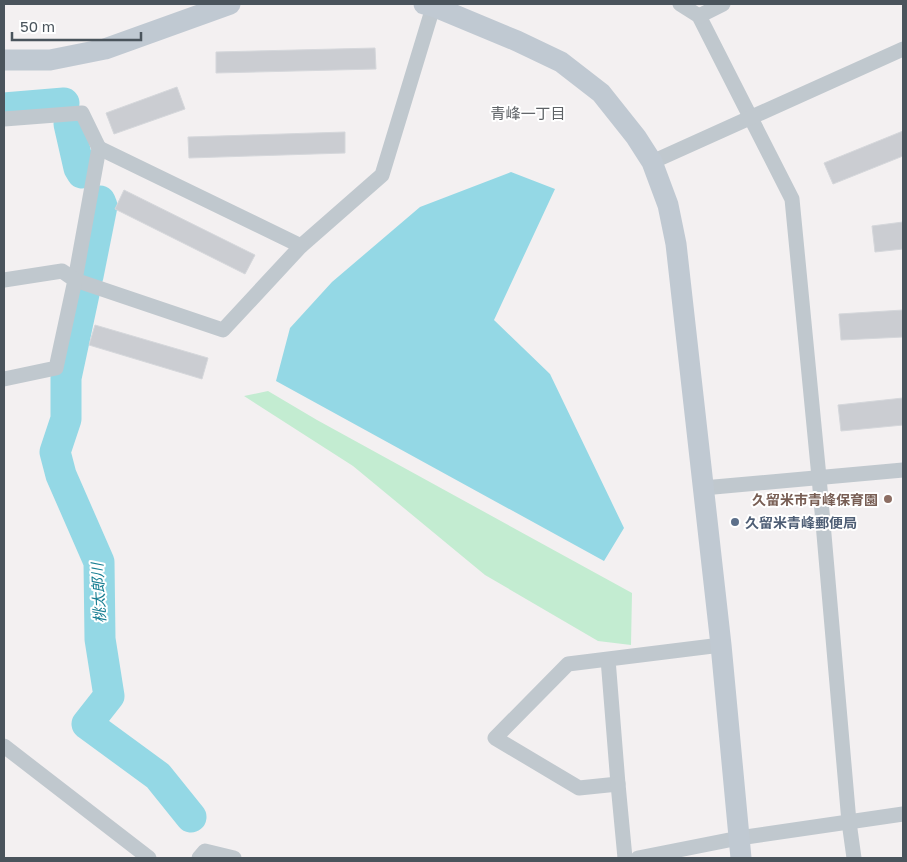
<svg xmlns="http://www.w3.org/2000/svg" width="907" height="862" font-family="'Golos Text','Noto Sans JP',sans-serif">
  <style>
    .green { fill: #c3ecd1 }
    .water { fill: #94d8e5 }
    .lines { fill: none; stroke-linecap: round; stroke-linejoin: round }
    .river { stroke: #94d8e5; stroke-width: 31 }
    .building { fill: #cbcdd2; stroke: #d5d7db }
    .street { stroke: #c0c8ce; stroke-width: 15 }
    .secondary { stroke: #c0c9d2; stroke-width: 21 }
    .education-dot { fill: #8d6e63; stroke: #fff; stroke-width: 2 }
    .service-dot { fill: #5c6f8a; stroke: #fff; stroke-width: 2 }
    .labels { text-anchor: middle; dominant-baseline: central; stroke-width: 4; stroke-linejoin: round; paint-order: stroke }
    .education-label { font-size: 14px; font-weight: bold; fill: #785e54; stroke: #fff; text-anchor: end }
    .service-label { font-size: 14px; font-weight: bold; fill: #4e5e75; stroke: #fff; text-anchor: start }
    .neighbourhood-label { font-size: 15px; fill: #5d6165; stroke: #fff }
    .water-label { font-size: 15px; font-style: italic; fill: #187e92; stroke: #fff }
  </style>
  <rect width="100%" height="100%" fill="#f3f0f1"/>
  <!-- green -->
  <path class="green" d="M268,391L317,420L632,593L631,645L598,641L485,575L353,466L244,396Z"/>
  <!-- water -->
  <path class="water" d="M511,172L555,189L494,320L550,374L624,528L604,561L276,381L290,328L332,282L420,207Z"/>
  <g class="lines">
    <!-- river -->
    <g class="river">
      <path d="M4,108L64,103"/>
      <path d="M69,124L79,168L82,173"/>
      <path d="M88,276L102,206L100,201"/>
      <path d="M84,294L66,378V419L55,452L61,475L99,562L100,639L109,696L87,724L158,776L191,817"/>
    </g>
  </g>
  <!-- building -->
  <g class="building">
    <path d="M375,48L376,69L216,73V52Z"/>
    <path d="M177,87L185,109L114,134L106,113Z"/>
    <path d="M903,131V156L833,184L824,163Z"/>
    <path d="M345,132V153L189,158L188,137Z"/>
    <path d="M124,190L255,255L245,274L115,209Z"/>
    <path d="M903,222V249L875,252L872,226Z"/>
    <path d="M903,310V337L841,340L839,314Z"/>
    <path d="M95,325L208,358L202,379L89,345Z"/>
    <path d="M903,398V425L841,431L838,405Z"/>
  </g>
  <g class="lines">
    <!-- street -->
    <g class="street">
      <path d="M680,4L699,16L792,199L819,477L849,822L854,858"/>
      <path d="M699,16L723,4"/>
      <path d="M4,119L82,113L99,148L75,280L223,330L301,246L382,175L434,4"/>
      <path d="M99,148L301,246"/>
      <path d="M652,162L903,49"/>
      <path d="M4,280L62,271L75,280L56,368L4,379"/>
      <path d="M703,488L903,470"/>
      <path d="M608,659L618,784L579,788L495,738L568,664L721,645"/>
      <path d="M4,746L149,858"/>
      <path d="M618,784L625,858"/>
      <path d="M199,858L205,851L234,858"/>
      <path d="M638,858L739,838L903,814"/>
    </g>
    <!-- secondary -->
    <g class="secondary">
      <path d="M424,4L433,6L517,41L561,62L601,93L636,137L652,162L668,205L676,244L721,645L741,858"/>
      <path d="M4,60H50L105,49L230,4"/>
    </g>
  </g>
  <!-- markers -->
  <circle class="education-dot" cx="888" cy="499" r="5"/>
  <circle class="service-dot" cx="735" cy="522" r="5"/>
  <g class="labels">
    <!-- education labels -->
    <g class="education-label">
      <text x="878" y="499">久留米市青峰保育園</text>
    </g>
    <!-- service labels -->
    <g class="service-label">
      <text x="745" y="522">久留米青峰郵便局</text>
    </g>
    <!-- neighbourhood labels -->
    <g class="neighbourhood-label">
      <text x="528" y="113">青峰一丁目</text>
    </g>
    <!-- water labels -->
    <g class="water-label">
      <text transform="translate(98 593) rotate(-93)">桃太郎川</text>
    </g>
  </g>
  <!-- border -->
  <rect width="907" height="862" fill="none" stroke="#4a545c" stroke-width="10"/>
  <!-- scale -->
  <path d="M12 32v8h129v-8" fill="none" stroke="#4a545c" stroke-width="2.5"/>
  <text x="20" y="32" font-size="15" fill="#4a545c" stroke="#ffffff" stroke-width="4" paint-order="stroke">50 m</text>
</svg>
